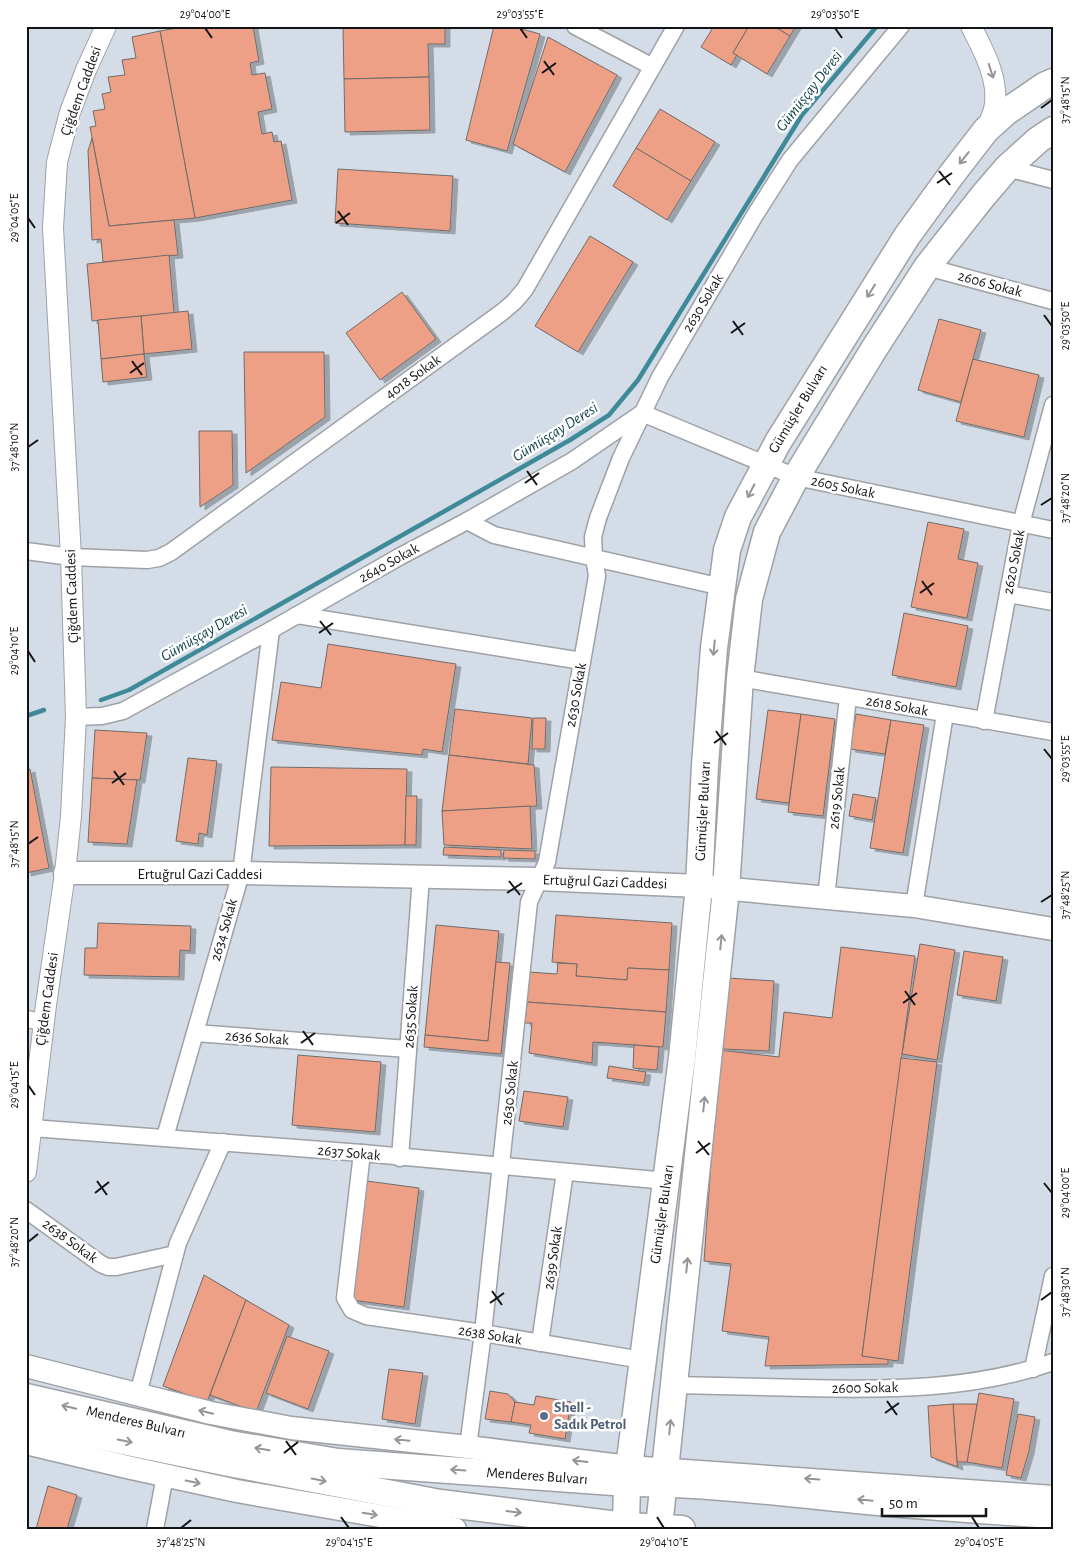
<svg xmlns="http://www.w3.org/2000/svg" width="1079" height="1555" font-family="'Alegreya Sans',sans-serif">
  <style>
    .built { fill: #d4dde7 }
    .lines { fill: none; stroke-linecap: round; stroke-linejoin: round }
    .stream { stroke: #3f8a98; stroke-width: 4.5 }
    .building { fill: #eea087; stroke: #706b69; filter: url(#shadow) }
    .minor-casing { stroke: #9ea1a5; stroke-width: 19 }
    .tertiary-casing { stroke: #9ea1a5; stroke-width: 22 }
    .secondary-casing { stroke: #9ea1a5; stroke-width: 25 }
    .primary-casing { stroke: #9ea1a5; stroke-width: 29 }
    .minor { stroke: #fff; stroke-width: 16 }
    .tertiary { stroke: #fff; stroke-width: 20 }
    .secondary { stroke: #fff; stroke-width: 22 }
    .primary { stroke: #fff; stroke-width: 26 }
    .oneway { stroke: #959596 }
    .ticks { fill: none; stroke: #131416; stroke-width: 2 }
    .service-dot { fill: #5c6f8a; stroke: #fff; stroke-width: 2 }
    .labels { text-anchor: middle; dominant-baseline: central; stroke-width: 5; stroke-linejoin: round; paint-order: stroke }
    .street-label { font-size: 15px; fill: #131416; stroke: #fff }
    .service-label { font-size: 15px; font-weight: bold; fill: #4e5e75; stroke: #fff; text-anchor: start }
    .water-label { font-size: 16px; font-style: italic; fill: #16464e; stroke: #fff }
    .neatline { fill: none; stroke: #131416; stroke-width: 2 }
    .ticks-label { font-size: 12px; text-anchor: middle; fill: #131416 }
  </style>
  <defs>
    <filter id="shadow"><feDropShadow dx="5" dy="3" stdDeviation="0" flood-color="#0004"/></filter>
  </defs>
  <rect width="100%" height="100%" fill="#e6eaee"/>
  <!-- built -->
  <rect class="built" x="26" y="26" width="1027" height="1503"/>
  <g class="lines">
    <!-- stream -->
    <g class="stream">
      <path d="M101,700L129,690L570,440L609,415L638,380L802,115L877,26"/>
      <path d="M26,716L44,710"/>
    </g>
  </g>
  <!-- building -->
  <g class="building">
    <path d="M188,26H253L259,61L250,63L252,75L265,73L272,109L258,112L262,134L272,132L274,142L281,141L292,200L195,218L160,31Z"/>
    <path d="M445,26V44H428L429,77L344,79L343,27Z"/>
    <path d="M494,26H511L540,34L507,151L466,140Z"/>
    <path d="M714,26H749L733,53L737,55L731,65L701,47Z"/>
    <path d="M749,26H774L790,36L767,74L733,53Z"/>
    <path d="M774,26H796L790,36Z"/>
    <path d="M160,31L195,218L109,226L90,127L96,126L93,111L105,109L102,94L111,92L108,77L125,75L122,60L136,58L132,37Z"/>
    <path d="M548,37L617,75L565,172L513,144Z"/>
    <path d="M429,77L430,130L345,132L344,79Z"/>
    <path d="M660,109L715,142L691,181L636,148Z"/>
    <path d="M92,138L109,226L174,220L178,255L103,262L101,239L92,240L88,151Z"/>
    <path d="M636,148L691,181L667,220L613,186Z"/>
    <path d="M338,169L453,176L450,231L335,223Z"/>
    <path d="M590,236L633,262L578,352L535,326Z"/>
    <path d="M169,255L174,313L92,321L87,264Z"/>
    <path d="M402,292L436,339L380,380L346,333Z"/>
    <path d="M188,311L192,349L144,354L141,316Z"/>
    <path d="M141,316L144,354L101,359L98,320Z"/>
    <path d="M939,319L981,330L961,402L918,390Z"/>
    <path d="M244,352H324L325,417L246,473Z"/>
    <path d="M144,354L147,377L103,382L101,359Z"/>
    <path d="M973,359L1039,375L1024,437L956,421Z"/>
    <path d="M199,431H232L233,485L200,507Z"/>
    <path d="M928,522L964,529L958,559L978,563L967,618L911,607Z"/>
    <path d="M904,613L968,626L956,687L892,675Z"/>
    <path d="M328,644L456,664L442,752L423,749L422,755L272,740L281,682L321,688Z"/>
    <path d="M455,709L532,718L528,764L449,755Z"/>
    <path d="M768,710L801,714L789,803L756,799Z"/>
    <path d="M801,714L835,719L823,816L788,812Z"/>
    <path d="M856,714L891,720L885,754L850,749Z"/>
    <path d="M533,718H546L545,749H532Z"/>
    <path d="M891,720L924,725L903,853L870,848Z"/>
    <path d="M95,730L147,733L140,780L92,778Z"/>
    <path d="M449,755L534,765L537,806L442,811Z"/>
    <path d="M188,758L217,761L207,835L199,833L198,844L176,841Z"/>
    <path d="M271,767L407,769L405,845L269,846Z"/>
    <path d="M30,769L49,868L26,873V770Z"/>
    <path d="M92,778L137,780L127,844L88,842Z"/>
    <path d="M853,794L876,798L872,820L849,816Z"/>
    <path d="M406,796H417L416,845H405Z"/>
    <path d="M530,806L532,849L444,845L442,811Z"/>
    <path d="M444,847L501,850V857L443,855Z"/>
    <path d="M504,850L535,851V859L503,858Z"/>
    <path d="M556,915L672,923L669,970L628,968L627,980L576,976L577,964L552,962Z"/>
    <path d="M98,923L191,926L190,951L180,950L179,977L84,975L85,948H97Z"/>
    <path d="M436,925L499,931L488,1041L425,1035Z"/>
    <path d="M920,944L955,950L937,1060L902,1054Z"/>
    <path d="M841,947L915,956L862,1356L888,1359V1364L765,1366L769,1337L722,1331L731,1264L704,1261L719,1050L779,1057L784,1012L832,1018Z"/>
    <path d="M964,951L1003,957L996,1001L957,995Z"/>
    <path d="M496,962L510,963L501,1054L424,1047L425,1035L488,1041Z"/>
    <path d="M558,963L577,964L576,976L627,980L628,968L669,970L666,1012L527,1002L529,972L557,974Z"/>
    <path d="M728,978L774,981L769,1051L723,1049Z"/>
    <path d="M527,1002L666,1012L663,1047L593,1042L592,1063L529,1053L532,1023H525Z"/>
    <path d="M634,1045L659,1047L657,1070L633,1068Z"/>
    <path d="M298,1055L381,1062L375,1132L292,1125Z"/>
    <path d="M901,1058L937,1062L898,1361L862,1356Z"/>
    <path d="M609,1066L646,1072L644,1083L607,1078Z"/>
    <path d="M524,1091L568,1097L563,1127L519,1121Z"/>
    <path d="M367,1181L419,1188L404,1307L352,1300Z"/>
    <path d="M204,1275L246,1300L207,1402L163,1386Z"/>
    <path d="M246,1300L289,1325L256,1412L210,1395Z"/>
    <path d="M287,1336L329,1351L308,1409L266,1393Z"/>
    <path d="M389,1369L423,1373L415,1424L382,1419Z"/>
    <path d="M490,1391L508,1394L515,1402L511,1422L485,1419Z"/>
    <path d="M979,1393L1014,1399L1002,1468L967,1462Z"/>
    <path d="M536,1396L571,1402L565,1439L529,1433L531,1425L511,1422L515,1402L534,1405Z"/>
    <path d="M953,1404H977L967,1462H957Z"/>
    <path d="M953,1404L957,1462L958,1467L931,1457L928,1406Z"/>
    <path d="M1018,1414L1035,1417L1029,1451L1021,1478L1006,1475Z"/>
    <path d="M48,1486L77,1495L67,1529H36Z"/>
  </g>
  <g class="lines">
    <defs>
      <g id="minor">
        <path d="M575,26L651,66"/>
        <path d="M1007,168L1053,180"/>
        <path d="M927,267L1053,301"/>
        <path d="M467,521L572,461L642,413L796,477L1053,530"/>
        <path d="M26,551L71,557L147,560L159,558L171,552L501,313L514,302L525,289L676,26"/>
        <path d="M1008,594L1053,602"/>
        <path d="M297,615L582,661"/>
        <path d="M740,678L1053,732"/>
        <path d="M76,717L102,716L123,711L271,630L399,557L467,521L494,535L722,587"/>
        <path d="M984,721L1021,524L1053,405"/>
        <path d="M826,898L848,697"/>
        <path d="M914,906L945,714"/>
        <path d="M26,1019L44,1022"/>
        <path d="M195,1033L408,1049"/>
        <path d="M32,1128L362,1153L667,1181"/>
        <path d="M165,1137L241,873L271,630"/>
        <path d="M362,1153L345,1298L352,1310L366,1316L483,1333L642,1360"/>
        <path d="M400,1158L421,877"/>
        <path d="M26,1210L101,1264L108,1267H116L175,1254"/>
        <path d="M540,1343L565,1172"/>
        <path d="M1033,1369L1053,1276"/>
        <path d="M675,1385C718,1386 761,1387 804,1388C887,1390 973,1390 1053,1362"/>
        <path d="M138,1394L178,1243L223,1142"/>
        <path d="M468,1447L483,1333L529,902L547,862L597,576L594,557L593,537L598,518L621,458L660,377L755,215L790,160L901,26"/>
        <path d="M155,1529L165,1476"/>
      </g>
      <g id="tertiary">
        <path d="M971,26C983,50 998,76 995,104C994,113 989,122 986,130"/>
        <path d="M26,1172L46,1005L65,873L71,816L76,717L71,557L53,228L57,162L70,112L86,70L106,26"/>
      </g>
      <g id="secondary">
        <path d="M65,873H241L538,879L699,886L914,906L1053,929"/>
        <path d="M26,1366L211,1413L291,1428L468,1447L629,1467L1053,1497"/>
        <path d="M26,1443L127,1467L237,1491L455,1529"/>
      </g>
      <g id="primary">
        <path d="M26,1397L230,1444L338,1462L627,1483C711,1483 794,1494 878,1502C936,1507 994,1511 1053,1515"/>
        <path d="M26,1419L46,1425L229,1463L440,1503L626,1526L682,1529"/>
        <path d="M626,1526L627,1483L682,1058L699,886L705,765L714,648L727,550L738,517L778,442L907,236L952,174L986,130L1006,112L1044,86L1053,82"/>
        <path d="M659,1527L726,889L740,678L749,599L767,532L796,477L874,349L927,267L983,196L1007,168L1038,140L1053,130"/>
      </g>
    </defs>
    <!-- minor casing -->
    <use href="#minor" class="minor-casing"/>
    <!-- tertiary casing -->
    <use href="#tertiary" class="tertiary-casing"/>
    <!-- secondary casing -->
    <use href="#secondary" class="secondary-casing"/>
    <!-- primary casing -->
    <use href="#primary" class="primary-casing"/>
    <!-- minor -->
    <use href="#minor" class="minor"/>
    <!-- tertiary -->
    <use href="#tertiary" class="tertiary"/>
    <!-- secondary -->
    <use href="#secondary" class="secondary"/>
    <!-- primary -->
    <use href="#primary" class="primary"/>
  </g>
  <!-- one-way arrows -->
  <defs><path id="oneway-shaft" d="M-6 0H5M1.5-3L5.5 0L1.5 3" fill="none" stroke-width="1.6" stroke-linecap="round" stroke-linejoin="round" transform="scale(1.25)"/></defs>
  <g class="oneway">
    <use href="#oneway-shaft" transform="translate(991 71) rotate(72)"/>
    <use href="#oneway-shaft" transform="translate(964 158) rotate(128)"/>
    <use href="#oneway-shaft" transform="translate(871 291) rotate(122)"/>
    <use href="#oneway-shaft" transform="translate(751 491) rotate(117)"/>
    <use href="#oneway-shaft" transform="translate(714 648) rotate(96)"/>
    <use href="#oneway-shaft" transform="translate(721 942) rotate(-84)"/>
    <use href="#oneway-shaft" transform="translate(704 1104) rotate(-84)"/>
    <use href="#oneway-shaft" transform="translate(687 1265) rotate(-84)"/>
    <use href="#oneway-shaft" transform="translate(69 1407) rotate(-167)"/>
    <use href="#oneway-shaft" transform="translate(206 1412) rotate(-166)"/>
    <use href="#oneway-shaft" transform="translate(670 1427) rotate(-84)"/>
    <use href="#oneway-shaft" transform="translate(402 1440) rotate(-174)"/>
    <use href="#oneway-shaft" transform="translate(125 1441) rotate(12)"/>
    <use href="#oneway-shaft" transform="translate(262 1449) rotate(-171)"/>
    <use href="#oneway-shaft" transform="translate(580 1461) rotate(-173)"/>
    <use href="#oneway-shaft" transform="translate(458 1470) rotate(-176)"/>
    <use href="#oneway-shaft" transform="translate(812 1479) rotate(-176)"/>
    <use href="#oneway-shaft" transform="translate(319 1480) rotate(11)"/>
    <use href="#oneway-shaft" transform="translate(193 1482) rotate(12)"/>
    <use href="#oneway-shaft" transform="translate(865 1500) rotate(-174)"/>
    <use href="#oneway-shaft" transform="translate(514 1512) rotate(7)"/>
    <use href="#oneway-shaft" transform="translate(370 1514) rotate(10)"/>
  </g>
  <!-- ticks -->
  <path class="ticks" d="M205,28L212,38M520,28L527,38M835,28L842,38M544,61L554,75M542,73L556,63M1041,108L1052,100M939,171L950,185M937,183L952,173M338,211L348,225M28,218L35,228M336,223L350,213M1044,315L1052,326M733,321L743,335M731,333L745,323M132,361L142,375M130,373L144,363M28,447L38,440M527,471L537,485M525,483L539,473M1041,505L1052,498M922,581L932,595M920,593L934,583M320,621L331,635M319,633L333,623M28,651L35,662M716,731L726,745M714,743L728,733M1044,749L1052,759M114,771L124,785M112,783L126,773M28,844L38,837M509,881L520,895M507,893L522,883M1041,902L1052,895M905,991L915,1005M903,1003L917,993M303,1031L313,1045M301,1043L315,1033M28,1085L35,1095M698,1141L709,1155M696,1153L710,1143M97,1181L107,1195M1044,1183L1052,1193M95,1193L109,1182M28,1242L38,1234M492,1291L502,1305M1041,1300L1052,1292M490,1303L504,1293M887,1401L897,1415M885,1413L899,1403M286,1441L296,1455M284,1453L298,1442M341,1517L349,1528M657,1517L664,1528M972,1517L979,1528M181,1528L191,1520"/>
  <!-- markers -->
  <circle class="service-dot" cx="544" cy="1416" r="5"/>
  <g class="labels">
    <!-- street labels -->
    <g class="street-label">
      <text transform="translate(81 91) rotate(-70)">Çiğdem Caddesi</text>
      <text transform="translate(990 284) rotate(15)">2606 Sokak</text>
      <text transform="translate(703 303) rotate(-59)">2630 Sokak</text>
      <text transform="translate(413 377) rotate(-36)">4018 Sokak</text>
      <text transform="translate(798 409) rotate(-59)">Gümüşler Bulvarı</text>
      <text transform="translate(843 487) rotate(12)">2605 Sokak</text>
      <text transform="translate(1014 562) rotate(-79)">2620 Sokak</text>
      <text transform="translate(389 563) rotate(-29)">2640 Sokak</text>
      <text transform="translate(72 596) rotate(-92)">Çiğdem Caddesi</text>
      <text transform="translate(576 695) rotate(-80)">2630 Sokak</text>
      <text transform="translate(897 706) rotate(10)">2618 Sokak</text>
      <text transform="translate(837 798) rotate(-84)">2619 Sokak</text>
      <text transform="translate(703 811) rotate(-87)">Gümüşler Bulvarı</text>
      <text x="200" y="874">Ertuğrul Gazi Caddesi</text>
      <text transform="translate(605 882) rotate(2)">Ertuğrul Gazi Caddesi</text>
      <text transform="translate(224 930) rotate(-74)">2634 Sokak</text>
      <text transform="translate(47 999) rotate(-82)">Çiğdem Caddesi</text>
      <text transform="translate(411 1017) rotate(-86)">2635 Sokak</text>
      <text transform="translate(257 1038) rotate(4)">2636 Sokak</text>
      <text transform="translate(510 1093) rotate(-84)">2630 Sokak</text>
      <text transform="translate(349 1153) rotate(5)">2637 Sokak</text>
      <text transform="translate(662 1214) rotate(-82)">Gümüşler Bulvarı</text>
      <text transform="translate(70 1241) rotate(36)">2638 Sokak</text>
      <text transform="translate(553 1258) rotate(-82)">2639 Sokak</text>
      <text transform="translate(490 1335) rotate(9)">2638 Sokak</text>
      <text transform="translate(865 1388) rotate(-1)">2600 Sokak</text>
      <text transform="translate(136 1422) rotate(13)">Menderes Bulvarı</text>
      <text transform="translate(537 1476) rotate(4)">Menderes Bulvarı</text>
    </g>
    <!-- service labels -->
    <g class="service-label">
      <text x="554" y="1407">Shell -<tspan x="554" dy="17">Sadık Petrol</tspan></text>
    </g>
    <!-- water labels -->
    <g class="water-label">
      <text transform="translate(809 91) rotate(-52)">Gümüşçay Deresi</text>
      <text transform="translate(555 432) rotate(-32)">Gümüşçay Deresi</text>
      <text transform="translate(204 633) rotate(-30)">Gümüşçay Deresi</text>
    </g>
  </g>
  <!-- border -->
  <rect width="1079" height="1555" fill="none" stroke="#ffffff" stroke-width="55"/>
  <!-- scale -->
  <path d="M882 1508v8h104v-8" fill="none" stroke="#131416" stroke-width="2.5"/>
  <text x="889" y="1508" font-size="15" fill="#131416" stroke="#ffffff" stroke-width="4" paint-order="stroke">50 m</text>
  <rect x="28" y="28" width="1024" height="1500" class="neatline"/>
  <g class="ticks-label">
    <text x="205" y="18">29°04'00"E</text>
    <text x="520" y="18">29°03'55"E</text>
    <text x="835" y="18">29°03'50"E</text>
    <text transform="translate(1065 100) rotate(-90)" y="4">37°48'15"N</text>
    <text transform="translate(14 218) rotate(-90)" y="4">29°04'05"E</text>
    <text transform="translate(1065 326) rotate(-90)" y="4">29°03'50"E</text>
    <text transform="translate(14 447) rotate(-90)" y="4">37°48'10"N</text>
    <text transform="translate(1065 498) rotate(-90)" y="4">37°48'20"N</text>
    <text transform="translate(14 651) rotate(-90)" y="4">29°04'10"E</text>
    <text transform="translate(1065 759) rotate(-90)" y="4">29°03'55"E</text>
    <text transform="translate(14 844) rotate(-90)" y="4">37°48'15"N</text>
    <text transform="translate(1065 895) rotate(-90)" y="4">37°48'25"N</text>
    <text transform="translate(14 1085) rotate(-90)" y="4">29°04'15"E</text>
    <text transform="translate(1065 1193) rotate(-90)" y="4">29°04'00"E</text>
    <text transform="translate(14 1242) rotate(-90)" y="4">37°48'20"N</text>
    <text transform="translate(1065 1292) rotate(-90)" y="4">37°48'30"N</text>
    <text x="181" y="1546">37°48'25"N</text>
    <text x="349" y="1546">29°04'15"E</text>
    <text x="664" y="1546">29°04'10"E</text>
    <text x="979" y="1546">29°04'05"E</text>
  </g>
</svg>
